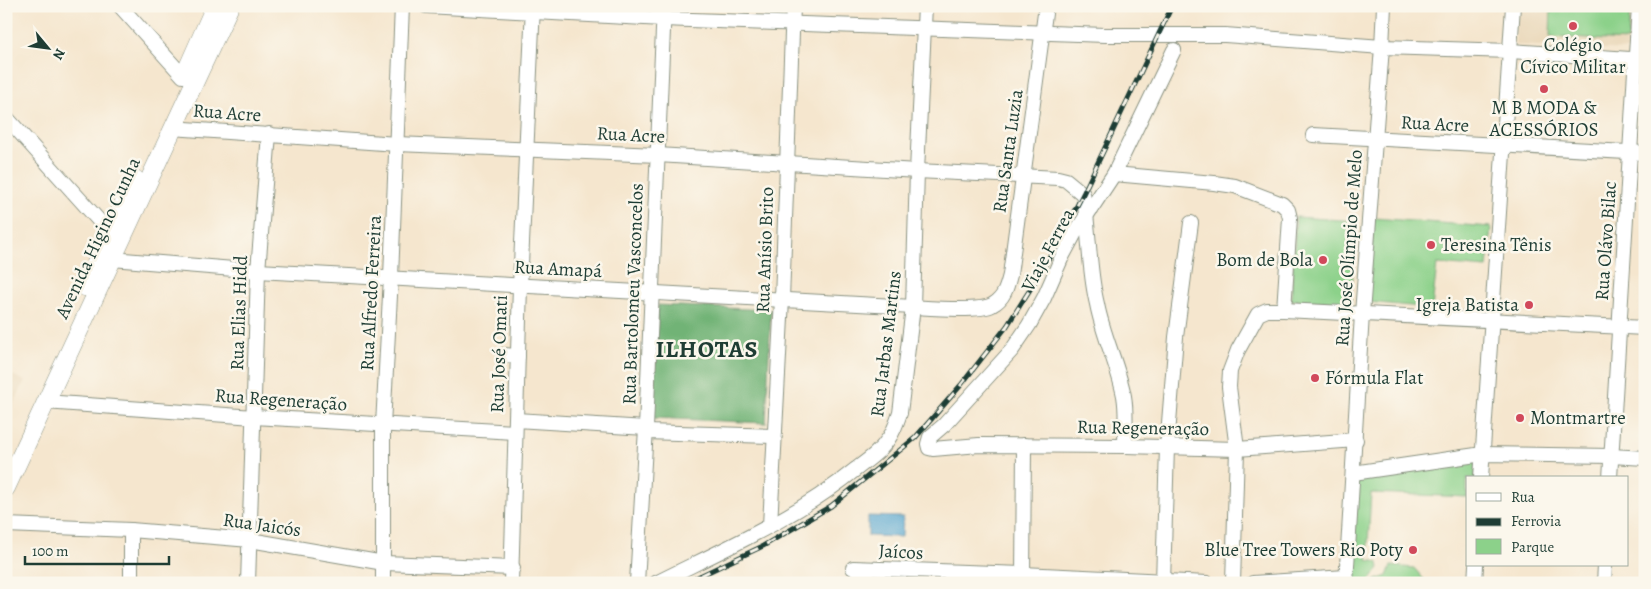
<svg xmlns="http://www.w3.org/2000/svg" width="1651" height="589" font-family="Alegreya,serif">
  <style>
    .built { fill: #ead8ba }
    .green { fill: #8cd18a; stroke: #56875f }
    .forest { fill: #71b376; stroke: #487855 }
    .water { fill: #54a4ce; stroke: #3a7081 }
    .lines { fill: none; stroke-linecap: round; stroke-linejoin: round }
    .minor-casing { stroke: #8a9281; stroke-width: 16 }
    .major-casing { stroke: #8a9281; stroke-width: 19 }
    .minor { stroke: #fff; stroke-width: 14 }
    .major { stroke: #fff; stroke-width: 18 }
    .rail-casing { stroke: #1f3d34; stroke-width: 5 }
    .rail { stroke: #fbf7ec; stroke-width: 3; stroke-dasharray: 9; stroke-linecap: butt }
    .poi-dot { fill: #d1495b; stroke: #fbf7ec; stroke-width: 2 }
    .labels { text-anchor: middle; dominant-baseline: central; stroke-width: 5; stroke-linejoin: round; paint-order: stroke }
    .poi-label { font-size: 19px; fill: #1f3d34; stroke: #fbf7ec; text-anchor: start }
    .street-label { font-size: 19px; fill: #1f3d34; stroke: #fbf7ec }
    .district-label { font-size: 24px; font-weight: bold; letter-spacing: 1px; fill: #1f3d34; stroke: #fbf7ec }
  </style>
  <rect width="100%" height="100%" fill="#fbf7ec"/>
  <filter id="ink" filterUnits="userSpaceOnUse"><feTurbulence type="fractalNoise" baseFrequency=".02" numOctaves="2"/><feDisplacementMap in="SourceGraphic" scale="10" xChannelSelector="R" yChannelSelector="G"/><feConvolveMatrix kernelMatrix="1 2 1 2 8 2 1 2 1" color-interpolation-filters="sRGB"/></filter>
  <filter id="wash" filterUnits="userSpaceOnUse"><feTurbulence type="fractalNoise" baseFrequency=".0096" numOctaves="4" result="noise"/><feDisplacementMap in="SourceGraphic" scale="20" xChannelSelector="R" yChannelSelector="G"/><feGaussianBlur stdDeviation="1.12" result="paint"/><feColorMatrix in="noise" values="0 0 0 0 0 0 0 0 0 0 0 0 0 0 0 0 0 1.4 0 .05"/><feComposite in="paint" operator="in"/></filter>
  <g filter="url(#wash)">
    <rect width="100%" height="100%" fill="#f5e6ce"/>
    <!-- built -->
    <g class="built">
      <path d="M1517,6H1632L1629,50L1515,45Z"/>
      <path d="M6,372L25,381L6,420Z"/>
      <path d="M412,571L494,572V583H412Z"/>
    </g>
    <!-- green -->
    <g class="green">
      <path d="M1551,6H1630L1628,41L1550,37Z"/>
      <path d="M1296,217L1356,221L1351,303L1291,300Z"/>
      <path d="M1374,218L1491,227L1487,268L1437,264L1432,308L1367,302Z"/>
      <path d="M1476,458L1475,478H1467V497L1371,493L1367,560L1378,562L1379,569L1367,583H1353L1357,475Z"/>
      <path d="M1391,566L1414,568L1427,583H1373L1375,580L1387,576Z"/>
    </g>
    <!-- forest -->
    <path class="forest" d="M658,305L771,310L766,423L653,418Z"/>
    <!-- water -->
    <path class="water" d="M868,516L903,517L902,537L868,536Z"/>
  </g>
  <g filter="url(#ink)">
    <g class="lines">
      <defs>
        <g id="minor">
          <path d="M120,6L183,76"/>
          <path d="M426,6L663,19L1105,35H1225L1382,47L1511,51L1645,60"/>
          <path d="M1174,50L1114,174L1075,233L1061,259L1044,298L1029,325L1012,350L944,425L930,437L928,444L929,448L933,449L979,445L1125,446L1237,449L1356,440"/>
          <path d="M6,117L110,233"/>
          <path d="M172,128L397,144L658,155L917,171L1058,178L1066,180L1083,194C1090,230 1088,268 1097,304C1103,336 1118,365 1124,396C1127,413 1125,429 1125,446"/>
          <path d="M1313,135L1645,153"/>
          <path d="M1114,174L1214,183L1235,186L1282,204L1288,210L1290,218L1284,310"/>
          <path d="M112,259L258,271L913,307C930,308 979,312 992,305C1004,299 1007,287 1010,275L1046,6"/>
          <path d="M503,355L518,356"/>
          <path d="M45,402L254,417L515,432"/>
          <path d="M516,420L646,428"/>
          <path d="M646,432L774,436"/>
          <path d="M1353,473L1483,454L1611,456L1645,458"/>
          <path d="M1481,478L1513,6"/>
          <path d="M1610,478L1639,6"/>
          <path d="M6,525L131,530L250,540L384,563L513,568"/>
          <path d="M770,525L782,299L793,6"/>
          <path d="M853,568L1023,574L1207,583"/>
          <path d="M1023,582L1024,445"/>
          <path d="M131,583V530"/>
          <path d="M248,583L258,271L269,134"/>
          <path d="M383,583V425L391,277L402,6"/>
          <path d="M511,583L520,286L533,6"/>
          <path d="M637,583L646,428L664,6"/>
          <path d="M656,583C724,549 796,518 856,469C868,460 881,451 889,438C894,431 897,422 900,413L913,307L917,171L925,6"/>
          <path d="M1163,583L1167,447L1176,337L1191,223"/>
          <path d="M1233,583L1237,449L1229,387L1230,371L1238,350L1258,314L1267,310H1284L1645,328"/>
          <path d="M1253,583L1346,577"/>
          <path d="M1346,583L1362,314L1382,47L1384,6"/>
          <path d="M1475,583L1476,565"/>
          <path d="M1604,583L1605,565"/>
        </g>
        <g id="major">
          <path d="M185,74L215,6"/>
          <path d="M85,287L135,179"/>
          <path d="M6,488L230,6"/>
        </g>
      </defs>
      <!-- minor casing -->
      <use href="#minor" class="minor-casing"/>
      <!-- major casing -->
      <use href="#major" class="major-casing"/>
      <!-- minor -->
      <use href="#minor" class="minor"/>
      <!-- major -->
      <use href="#major" class="major"/>
      <defs>
        <path id="rail" d="M685,583L763,546L831,506L915,438L961,385L1007,326L1036,280L1061,237L1083,194L1172,6"/>
      </defs>
      <!-- rail casing -->
      <use href="#rail" class="rail-casing"/>
      <!-- rail -->
      <use href="#rail" class="rail"/>
    </g>
  </g>
  <!-- markers -->
  <g class="poi-dot">
    <circle cx="1573" cy="26" r="5"/>
    <circle cx="1544" cy="89" r="5"/>
    <circle cx="1431" cy="245" r="5"/>
    <circle cx="1323" cy="260" r="5"/>
    <circle cx="1529" cy="305" r="5"/>
    <circle cx="1315" cy="378" r="5"/>
    <circle cx="1520" cy="418" r="5"/>
    <circle cx="1413" cy="550" r="5"/>
  </g>
  <g class="labels">
    <!-- poi labels -->
    <g class="poi-label">
      <text x="1573" y="45" text-anchor="middle">Colégio<tspan x="1573" dy="22">Cívico Militar</tspan></text>
      <text x="1544" y="108" text-anchor="middle">M B MODA &amp;<tspan x="1544" dy="22">ACESSÓRIOS</tspan></text>
      <text x="1441" y="245">Teresina Tênis</text>
      <text x="1313" y="260" text-anchor="end">Bom de Bola</text>
      <text x="1519" y="305" text-anchor="end">Igreja Batista</text>
      <text x="1325" y="378">Fórmula Flat</text>
      <text x="1530" y="418">Montmartre</text>
      <text x="1403" y="550" text-anchor="end">Blue Tree Towers Rio Poty</text>
    </g>
    <!-- street labels -->
    <g class="street-label">
      <text transform="translate(227 113) rotate(4)">Rua Acre</text>
      <text transform="translate(1435 124) rotate(3)">Rua Acre</text>
      <text transform="translate(631 135) rotate(3)">Rua Acre</text>
      <text transform="translate(1008 151) rotate(-82)">Rua Santa Luzia</text>
      <text transform="translate(98 238) rotate(-65)">Avenida Higino Cunha</text>
      <text transform="translate(1606 241) rotate(-86)">Rua Olávo Bilac</text>
      <text transform="translate(1349 248) rotate(-86)">Rua José Olímpio de Melo</text>
      <text transform="translate(765 250) rotate(-88)">Rua Anísio Brito</text>
      <text transform="translate(1048 250) rotate(-62)">Viaje Ferrea</text>
      <text transform="translate(558 269) rotate(3)">Rua Amapá</text>
      <text transform="translate(371 293) rotate(-87)">Rua Alfredo Ferreira</text>
      <text transform="translate(633 294) rotate(-88)">Rua Bartolomeu Vasconcelos</text>
      <text transform="translate(239 313) rotate(-88)">Rua Elias Hidd</text>
      <text transform="translate(886 344) rotate(-83)">Rua Jarbas Martins</text>
      <text transform="translate(499 354) rotate(-88)">Rua José Omati</text>
      <text transform="translate(281 400) rotate(4)">Rua Regeneração</text>
      <text transform="translate(1143 428) rotate(1)">Rua Regeneração</text>
      <text transform="translate(262 525) rotate(8)">Rua Jaicós</text>
      <text transform="translate(901 552) rotate(3)">Jaícos</text>
    </g>
    <!-- district labels -->
    <g class="district-label">
      <text x="707" y="349">ILHOTAS</text>
    </g>
  </g>
  <!-- margin -->
  <rect width="1651" height="589" fill="none" stroke="#fbf7ec" stroke-width="25"/>
  <!-- legend -->
  <rect x="1466" y="476" width="162" height="90" fill="#fbf7ec" stroke="#a3ada2"/>
  <rect x="1476" y="493" width="25" height="8" fill="#ffffff" stroke="#a3ada2"/>
  <text x="1511" y="502" font-size="15" fill="#1f3d34">Rua</text>
  <rect x="1476" y="518" width="25" height="8" fill="#1f3d34" stroke="#a3ada2"/>
  <text x="1511" y="526" font-size="15" fill="#1f3d34">Ferrovia</text>
  <rect x="1476" y="539" width="25" height="15" fill="#8cd18a" stroke="#a3ada2"/>
  <text x="1511" y="552" font-size="15" fill="#1f3d34">Parque</text>
  <!-- north arrow -->
  <g transform="translate(48 48) rotate(119)" stroke="#fbf7ec" stroke-width="4" paint-order="stroke">
  <path d="M0-4L9 19L0 12L-9 19Z" fill="#1f3d34"/>
  <text y="-8" font-size="14" font-weight="bold" text-anchor="middle" fill="#1f3d34">N</text>
  </g>
  <!-- scale -->
  <path d="M25 556v8h144v-8" fill="none" stroke="#1f3d34" stroke-width="2.5"/>
  <text x="32" y="556" font-size="15" fill="#1f3d34" stroke="#fbf7ec" stroke-width="4" paint-order="stroke">100 m</text>
</svg>
